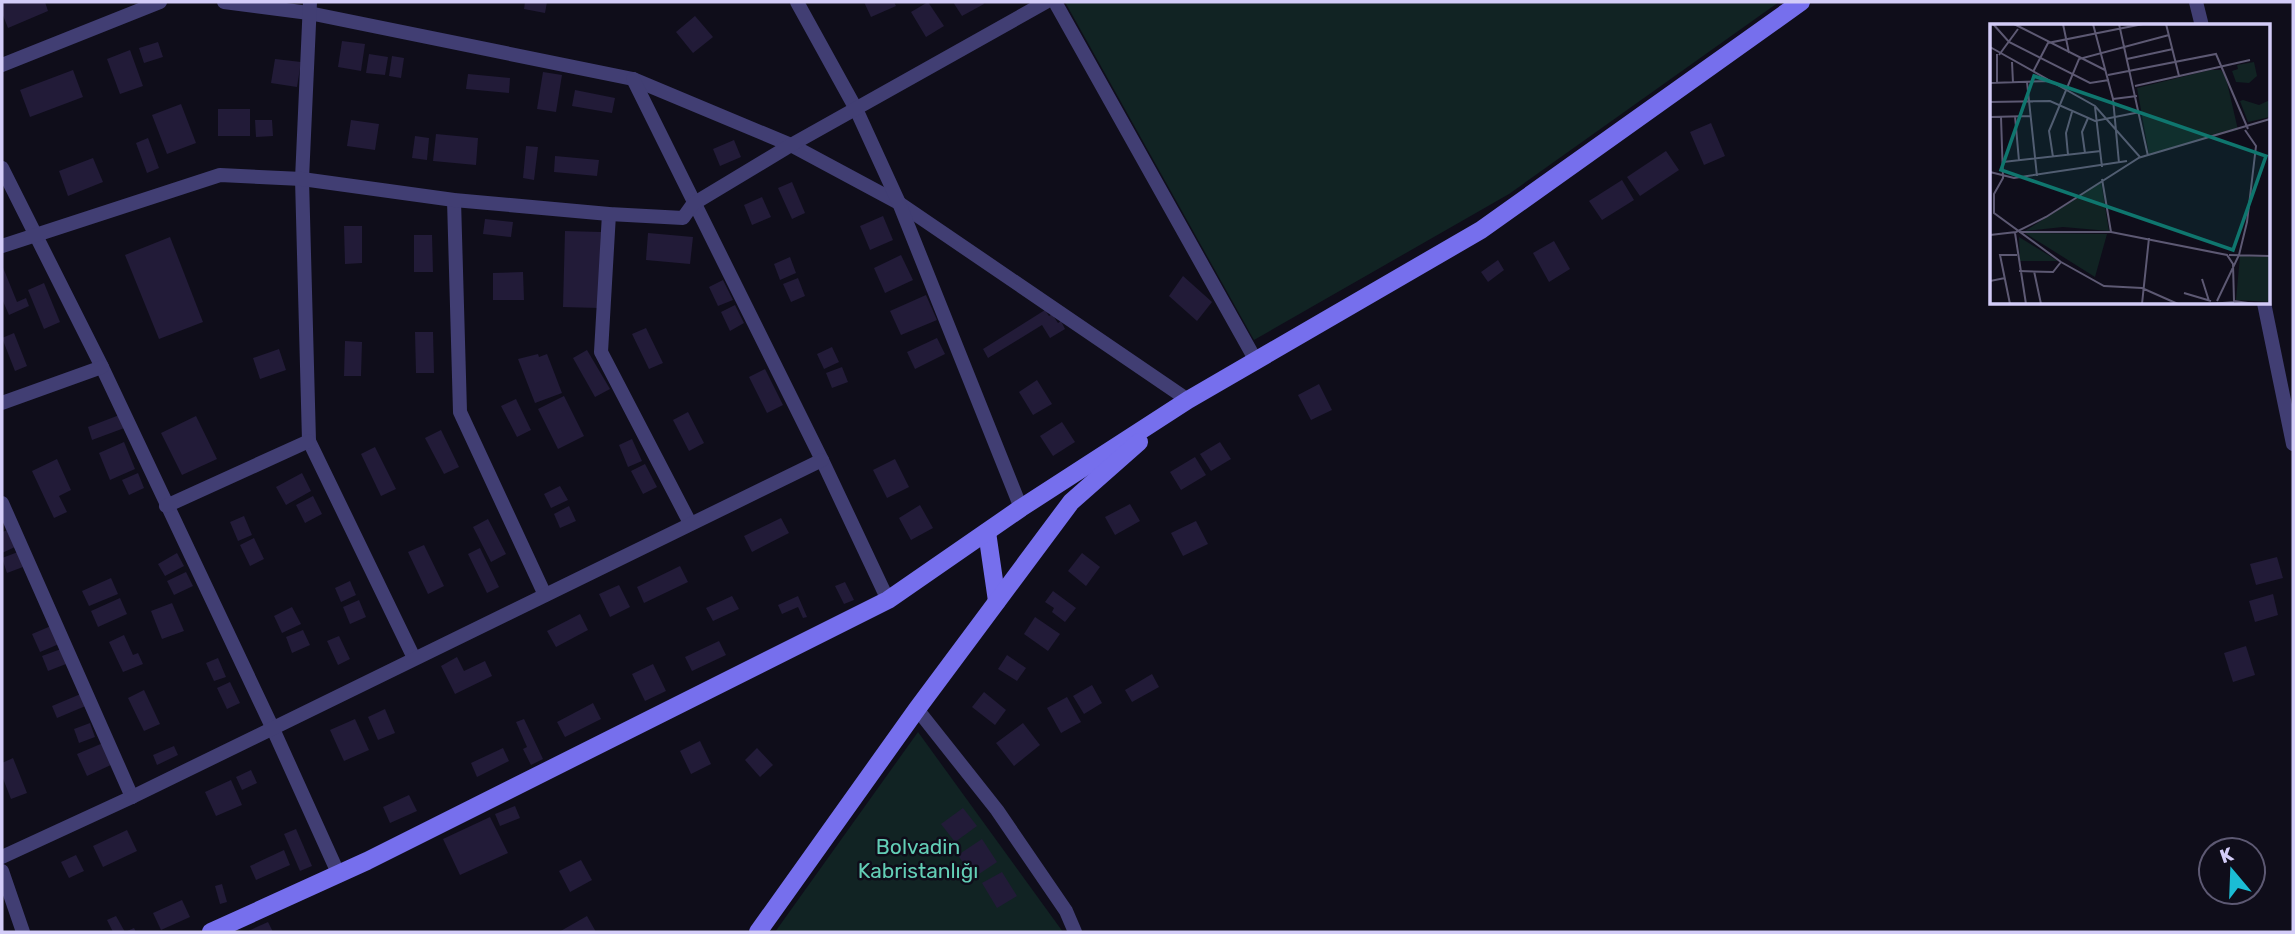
<svg xmlns="http://www.w3.org/2000/svg" width="2295" height="934" font-family="Rubik,sans-serif">
  <style>
    .green { fill: #112323 }
    .building { fill: #221b38 }
    .lines { fill: none; stroke-linecap: round; stroke-linejoin: round }
    .street { stroke: #413e73; stroke-width: 14 }
    .secondary { stroke: #766fed; stroke-width: 18 }
    .labels { text-anchor: middle; dominant-baseline: central; stroke-width: 5; stroke-linejoin: round; paint-order: stroke }
    .park-label { font-size: 21px; fill: #63ceb6; stroke: #0f0d1a }
    .inset-road { fill: none; stroke: #5d5973; stroke-width: 2 }
    .view { fill: #0f766e; fill-opacity: 0.15; stroke: #0f766e; stroke-width: 3.5 }
    .inset-edge { fill: none; stroke: #d3ccf8; stroke-width: 3.5 }
  </style>
  <rect width="100%" height="100%" fill="#0f0d1a"/>
  <!-- green -->
  <g class="green">
    <path d="M1065,2H1779L1509,194L1254,340Z"/>
    <path d="M918,732L1063,932H775Z"/>
  </g>
  <!-- building -->
  <g class="building">
    <path d="M2,2H45L48,11L8,28L2,13Z"/>
    <path d="M525,2H547L545,13L524,9Z"/>
    <path d="M864,2H894L896,6L871,17Z"/>
    <path d="M928,2L944,26L926,37L911,12Z"/>
    <path d="M953,2H983L984,4L962,16Z"/>
    <path d="M695,16L713,37L693,53L676,32Z"/>
    <path d="M342,41L365,44L361,71L338,67Z"/>
    <path d="M158,42L163,57L144,63L139,48Z"/>
    <path d="M130,50L143,86L120,94L107,59Z"/>
    <path d="M369,54L388,57L385,75L366,73Z"/>
    <path d="M392,56L404,58L401,78L389,76Z"/>
    <path d="M275,59L301,62L297,87L271,83Z"/>
    <path d="M73,70L83,97L30,117L20,90Z"/>
    <path d="M543,72L562,75L556,112L537,109Z"/>
    <path d="M468,74L510,78L509,93L466,89Z"/>
    <path d="M575,90L615,98L612,113L572,106Z"/>
    <path d="M181,104L196,143L167,154L152,115Z"/>
    <rect x="218" y="109" width="32" height="27"/>
    <path d="M255,120H272L273,136L256,137Z"/>
    <path d="M351,120L379,124L375,150L347,146Z"/>
    <path d="M1711,123L1725,156L1704,165L1690,132Z"/>
    <path d="M436,134L478,138L476,165L433,161Z"/>
    <path d="M415,136L429,138L427,160L412,158Z"/>
    <path d="M148,138L159,168L147,173L136,143Z"/>
    <path d="M734,140L741,157L720,166L713,149Z"/>
    <path d="M526,146L538,147L534,180L523,178Z"/>
    <path d="M1666,151L1679,170L1640,196L1627,177Z"/>
    <path d="M555,156L599,160L597,176L554,172Z"/>
    <path d="M93,158L103,182L68,196L59,171Z"/>
    <path d="M1622,180L1634,200L1602,220L1589,201Z"/>
    <path d="M792,182L805,213L792,219L778,188Z"/>
    <path d="M762,197L771,217L752,225L744,205Z"/>
    <path d="M883,216L893,240L870,250L860,226Z"/>
    <path d="M485,219L513,222L511,237L483,234Z"/>
    <path d="M344,226H362V263L345,264Z"/>
    <path d="M565,231L601,232L599,308L563,307Z"/>
    <path d="M648,233L693,237L690,264L646,260Z"/>
    <path d="M414,235H432L433,272H414Z"/>
    <path d="M170,237L203,322L159,339L125,255Z"/>
    <path d="M1554,241L1570,269L1549,282L1533,253Z"/>
    <path d="M901,255L913,280L885,293L874,268Z"/>
    <path d="M790,257L796,273L780,280L774,264Z"/>
    <path d="M1498,260L1504,270L1488,282L1481,272Z"/>
    <path d="M2,265L17,302L26,298L29,306L9,315L2,299Z"/>
    <path d="M523,272L524,300H493V273Z"/>
    <path d="M1183,276L1212,302L1197,321L1169,296Z"/>
    <path d="M798,278L805,296L791,302L783,284Z"/>
    <path d="M723,280L733,300L718,306L709,287Z"/>
    <path d="M44,283L60,322L44,329L28,290Z"/>
    <path d="M926,295L937,320L901,335L890,311Z"/>
    <path d="M735,305L744,323L730,331L721,312Z"/>
    <path d="M1045,310L1049,316L1052,314L1058,323L1061,321L1065,329L1050,338L1042,325L988,358L983,349Z"/>
    <path d="M646,328L663,363L649,369L632,334Z"/>
    <path d="M415,332H433L434,373H416Z"/>
    <path d="M14,333L27,366L15,371L2,338Z"/>
    <path d="M937,338L945,354L915,369L907,352Z"/>
    <path d="M345,341L362,342L361,376H344Z"/>
    <path d="M832,347L839,362L824,369L817,354Z"/>
    <path d="M279,349L286,370L260,379L253,358Z"/>
    <path d="M587,350L610,389L595,397L573,358Z"/>
    <path d="M538,354L539,357L547,354L562,393L535,403L518,359Z"/>
    <path d="M842,367L848,382L832,388L826,373Z"/>
    <path d="M765,369L783,405L767,413L749,377Z"/>
    <path d="M1037,380L1052,404L1033,415L1019,392Z"/>
    <path d="M1319,384L1332,410L1311,420L1298,395Z"/>
    <path d="M564,396L584,436L558,449L538,409Z"/>
    <path d="M516,399L531,430L517,437L501,406Z"/>
    <path d="M688,412L704,443L689,451L673,420Z"/>
    <path d="M122,414L127,427L92,440L88,427Z"/>
    <path d="M196,416L217,459L182,475L161,433Z"/>
    <path d="M1062,422L1075,442L1053,456L1040,436Z"/>
    <path d="M441,430L459,467L444,474L425,438Z"/>
    <path d="M632,439L642,461L628,467L619,445Z"/>
    <path d="M124,442L135,469L110,480L99,453Z"/>
    <path d="M1220,442L1231,459L1211,471L1200,454Z"/>
    <path d="M375,447L396,489L381,496L361,454Z"/>
    <path d="M1195,457L1206,475L1181,490L1170,472Z"/>
    <path d="M57,459L71,490L59,496L67,512L54,518L32,471Z"/>
    <path d="M895,459L909,487L887,498L873,470Z"/>
    <path d="M645,464L657,487L643,494L631,471Z"/>
    <path d="M138,473L144,488L129,495L122,480Z"/>
    <path d="M302,473L311,491L286,505L276,487Z"/>
    <path d="M560,486L568,500L551,508L544,494Z"/>
    <path d="M313,496L322,514L305,523L296,505Z"/>
    <path d="M1130,504L1140,521L1115,535L1105,517Z"/>
    <path d="M920,505L933,528L911,540L899,518Z"/>
    <path d="M569,506L576,521L560,528L554,514Z"/>
    <path d="M244,516L252,535L238,541L230,522Z"/>
    <path d="M781,518L789,533L752,552L744,536Z"/>
    <path d="M488,519L506,554L491,562L473,527Z"/>
    <path d="M1196,521L1208,544L1183,556L1171,533Z"/>
    <path d="M8,530L15,547L2,553V532Z"/>
    <path d="M254,538L264,559L250,566L240,545Z"/>
    <path d="M424,545L444,586L428,594L408,552Z"/>
    <path d="M480,548L499,587L487,593L468,554Z"/>
    <path d="M18,552L23,567L7,573L2,558Z"/>
    <path d="M177,553L184,566L165,576L158,564Z"/>
    <path d="M1082,553L1100,567L1086,586L1068,571Z"/>
    <path d="M2277,557L2283,578L2256,585L2250,564Z"/>
    <path d="M680,566L688,582L644,603L637,587Z"/>
    <path d="M186,572L193,586L174,595L167,581Z"/>
    <path d="M111,578L118,594L89,606L82,591Z"/>
    <path d="M350,581L356,595L341,602L335,588Z"/>
    <path d="M845,582L854,600L844,604L835,586Z"/>
    <path d="M619,585L630,607L610,617L599,594Z"/>
    <path d="M1053,591L1076,608L1065,622L1052,612L1054,608L1045,602Z"/>
    <path d="M2273,594L2278,615L2255,622L2249,601Z"/>
    <path d="M732,596L739,609L713,621L706,608Z"/>
    <path d="M798,596L807,617L803,618L798,607L782,614L778,605Z"/>
    <path d="M120,598L127,614L98,627L91,611Z"/>
    <path d="M359,600L366,617L350,624L343,607Z"/>
    <path d="M172,603L184,631L162,639L151,611Z"/>
    <path d="M292,607L301,624L282,633L274,616Z"/>
    <path d="M580,614L588,630L556,647L547,631Z"/>
    <path d="M1035,617L1060,634L1048,651L1024,634Z"/>
    <path d="M51,626L59,644L40,652L32,634Z"/>
    <path d="M303,630L310,645L292,653L286,637Z"/>
    <path d="M124,635L133,655L138,653L143,664L123,672L109,642Z"/>
    <path d="M339,636L350,659L338,665L327,641Z"/>
    <path d="M719,641L726,655L692,671L685,657Z"/>
    <path d="M2246,646L2255,675L2233,682L2224,653Z"/>
    <path d="M61,649L66,664L48,671L42,656Z"/>
    <path d="M1007,655L1026,668L1017,681L998,669Z"/>
    <path d="M457,657L464,671L485,661L492,676L455,694L441,666Z"/>
    <path d="M218,658L226,677L214,681L206,663Z"/>
    <path d="M653,664L666,691L645,701L632,674Z"/>
    <path d="M1152,674L1159,687L1132,702L1125,690Z"/>
    <path d="M230,682L240,703L227,709L217,688Z"/>
    <path d="M1092,685L1102,703L1084,714L1073,696Z"/>
    <path d="M144,690L160,724L144,731L128,698Z"/>
    <path d="M984,692L1006,710L995,725L972,707Z"/>
    <path d="M83,693L88,705L57,718L52,706Z"/>
    <path d="M1067,697L1081,722L1061,733L1047,708Z"/>
    <path d="M593,703L601,719L565,737L557,722Z"/>
    <path d="M385,709L395,733L378,740L368,717Z"/>
    <path d="M355,719L369,750L344,761L330,730Z"/>
    <path d="M524,719L543,759L531,765L523,749L527,747L516,722Z"/>
    <path d="M90,723L95,737L79,743L74,729Z"/>
    <path d="M1023,723L1040,745L1014,766L996,743Z"/>
    <path d="M700,741L711,764L691,774L680,751Z"/>
    <path d="M103,743L113,764L87,776L77,754Z"/>
    <path d="M174,746L178,755L157,765L153,755Z"/>
    <path d="M503,748L509,761L477,777L471,763Z"/>
    <path d="M757,748L773,765L760,777L745,760Z"/>
    <path d="M13,758L27,793L11,799L2,776V763Z"/>
    <path d="M251,770L257,783L242,790L236,777Z"/>
    <path d="M231,780L242,805L216,816L205,792Z"/>
    <path d="M409,795L417,811L390,823L383,807Z"/>
    <path d="M515,806L520,818L500,826L495,814Z"/>
    <path d="M963,808L977,826L955,842L941,824Z"/>
    <path d="M490,817L508,853L460,875L443,839Z"/>
    <path d="M296,829L312,866L300,871L284,834Z"/>
    <path d="M127,830L137,851L103,867L93,846Z"/>
    <path d="M982,839L997,862L973,878L958,855Z"/>
    <path d="M284,850L290,865L256,880L250,866Z"/>
    <path d="M76,855L84,871L69,878L61,862Z"/>
    <path d="M581,860L592,880L570,892L559,871Z"/>
    <path d="M1002,872L1017,896L997,908L982,883Z"/>
    <path d="M222,884L227,902L220,904L215,886Z"/>
    <path d="M182,900L190,917L161,930L153,913Z"/>
    <path d="M116,916L125,932L134,928L136,932H113L107,920Z"/>
    <path d="M587,916L596,932H559Z"/>
    <path d="M268,922L273,932H246Z"/>
  </g>
  <g class="lines">
    <!-- street -->
    <g class="street">
      <path d="M224,2L309,13L633,79L791,145L899,203L1188,400"/>
      <path d="M310,2L302,179L309,441L414,658"/>
      <path d="M797,2L856,109L899,203L1021,508"/>
      <path d="M1055,2L1255,359"/>
      <path d="M2196,2L2202,26"/>
      <path d="M2,65L160,2"/>
      <path d="M633,79L822,460L888,600"/>
      <path d="M2,168L102,367L273,729L339,875"/>
      <path d="M454,200L460,412L545,595"/>
      <path d="M609,214L601,352L690,523"/>
      <path d="M2,246L220,175L302,179L454,200L609,214L683,218L693,204L791,145L1046,2"/>
      <path d="M2264,303L2293,444"/>
      <path d="M2,403L102,367"/>
      <path d="M2,503L132,797"/>
      <path d="M166,506L309,441"/>
      <path d="M917,709L997,810L1066,911L1075,932"/>
      <path d="M2,857L132,797L822,460"/>
      <path d="M2,871L23,932"/>
    </g>
    <!-- secondary -->
    <g class="secondary">
      <path d="M987,532L997,601"/>
      <path d="M211,932L367,861L888,600L1021,508L1188,400L1481,230L1801,2"/>
      <path d="M758,932L917,709L1071,502L1139,442"/>
    </g>
  </g>
  <g class="labels">
    <!-- park labels -->
    <g class="park-label">
      <text x="918" y="846">Bolvadin<tspan x="918" dy="24">Kabristanlığı</tspan></text>
    </g>
  </g>
  <!-- overview -->
  <g transform="translate(1990 24)">
    <rect width="280" height="280" fill="#0f0d1a"/>
    <path d="M264,38L267,52L259,59L246,58L242,47L248,45L247,41ZM220,46H231L236,54L248,106L159,130L147,64ZM253,76L269,81L280,76V93L258,98L250,77ZM111,158L119,207L73,203L35,207ZM35,209L117,210L105,253ZM29,213L68,237H30ZM250,232L280,233V278L246,276Z" fill="#112323"/>
    <path class="inset-road" d="M3,0L19,18L100,59L119,56M24,0L115,46M73,0L79,29M103,0L123,75L129,139M129,0L158,132M176,0L189,52M0,23L105,82L150,133L56,193L26,208L0,211M7,30V59M9,31L28,5M137,35L183,25M22,38L23,59M43,48L58,19L153,0M118,51L226,30L258,105M37,58L47,152M0,59L61,57M145,62L260,36M123,75L147,72M0,78L60,77L105,97L150,88M105,83L112,143M25,92L29,137M0,93L41,92M11,93L13,154L4,170V189L71,238L114,262L152,264L188,280M95,129L92,108L98,94M78,131L76,109L82,88M63,133L59,107L89,35L179,11M148,134L280,95M13,138L111,127M0,148L24,154L137,137M112,155L121,208M29,208H121L237,231L243,240L244,277L265,280M25,209L36,280M239,231L280,232M29,247L63,248L71,238M44,247L51,280M212,255L219,277M194,269L221,277M227,277L249,231L257,198L266,122L255,106M0,279V257L15,254M20,280L10,231H27M152,280L159,214M221,280L244,278"/>
    <path class="view" d="M44,52L276,132L243,226L11,146Z"/>
    <rect width="280" height="280" class="inset-edge"/>
  </g>
  <!-- border -->
  <rect width="2295" height="934" fill="none" stroke="#d3ccf8" stroke-width="7"/>
  <!-- north arrow -->
  <g transform="translate(2232 871) rotate(341)"><circle r="33" fill="#0f0d1a" stroke="#5d5973" stroke-width="2"/>
  <path d="M0-5L12 26L0 18L-12 26Z" fill="#1bbdd5"/>
  <text y="-10" font-size="19" font-weight="bold" text-anchor="middle" fill="#d3ccf8">K</text>
  </g>
</svg>
